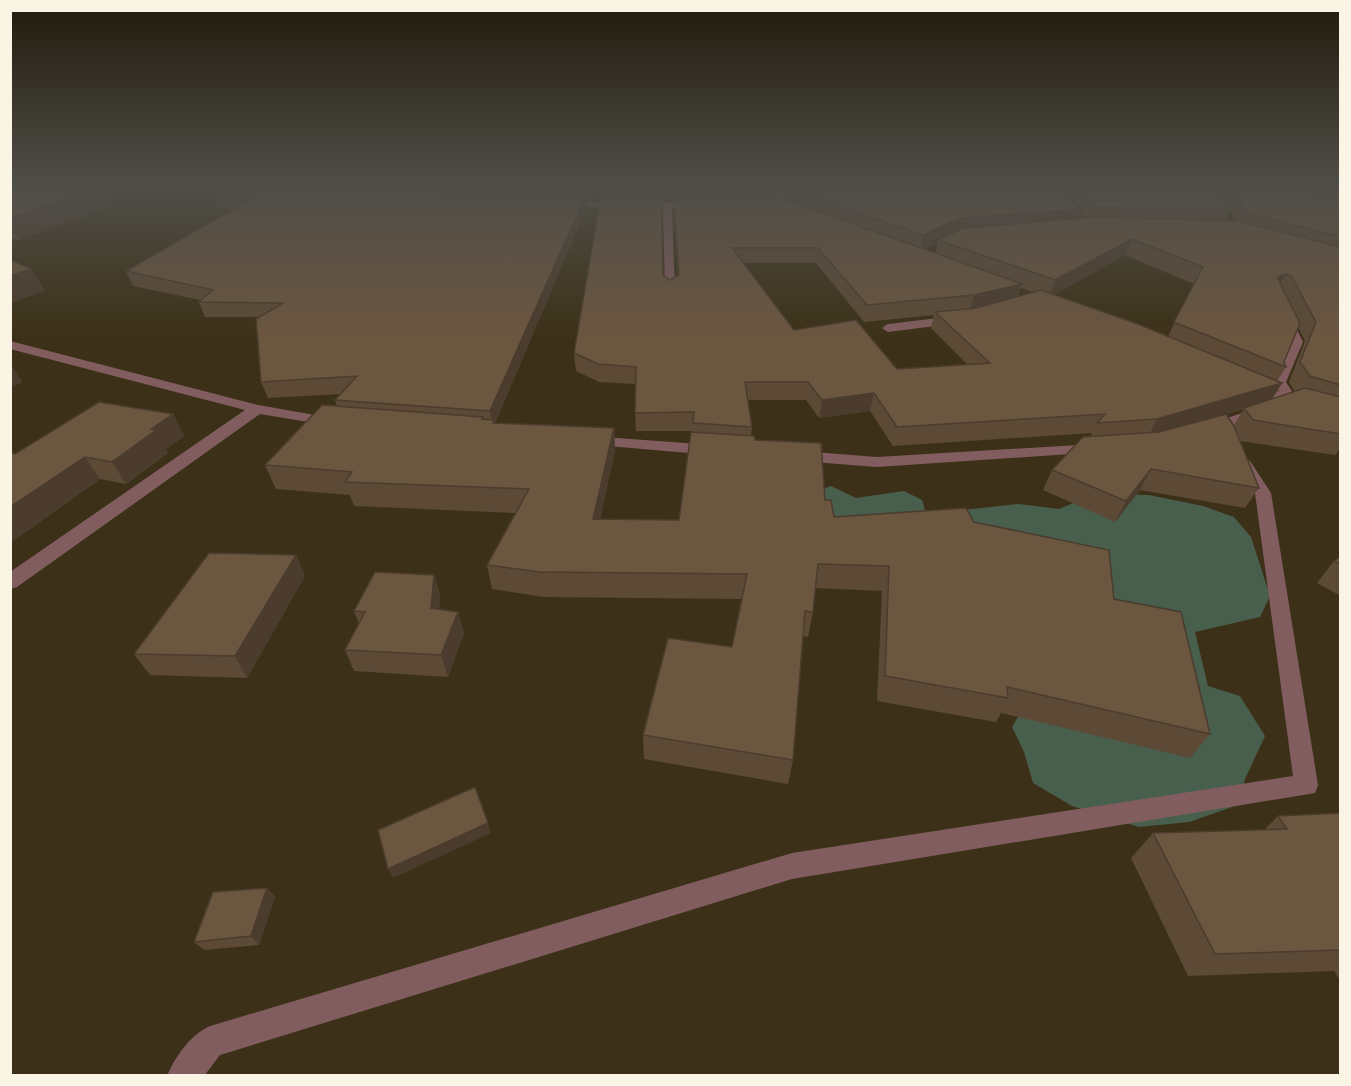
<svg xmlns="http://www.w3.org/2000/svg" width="1351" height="1086" font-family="Ubuntu,sans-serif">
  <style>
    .green { fill: #485f4e }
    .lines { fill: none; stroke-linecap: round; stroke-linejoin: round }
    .lane { fill: #815d5f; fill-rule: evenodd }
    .street { fill: #815d5f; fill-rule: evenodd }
    .wall { fill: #5c4a37; fill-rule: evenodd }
    .shaded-wall { fill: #4b3c2d }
    .building { fill: #6b5640; stroke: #4b3c2d; stroke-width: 1.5 }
  </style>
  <rect width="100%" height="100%" fill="#3c3118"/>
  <!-- green -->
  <path class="green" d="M831,486L856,498L904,491L922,500L926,514L1019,504L1059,509L1083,499L1114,494L1149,495L1203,506L1234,517L1251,537L1270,596L1260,617L1195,632L1208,686L1240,696L1265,736L1245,779L1238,805L1189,822L1139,827L1072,806L1033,783L1024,752L1012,727L1022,710L839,529L811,494Z"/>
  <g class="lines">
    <!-- lane -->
    <path class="lane" d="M1285,314L1291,317L1303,342L1286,382L1298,401L1291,405L1286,404L1274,382L1291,342L1279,317Z"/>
    <!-- street -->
    <g class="street">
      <path d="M759,185H769L788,196L778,207H772L770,205L778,197Z"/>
      <path d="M560,202L700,203V207L697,208H672L675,293L671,294L665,291L663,207H563L560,206Z"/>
      <path d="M955,316L959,317V323L888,332L882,328L888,324Z"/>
      <path d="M10,341L258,405L332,418L339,422L332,426L260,414L17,587L10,589V572L245,410L10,349Z"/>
      <path d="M1253,381L1296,398L1340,410V418L1286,404L1248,388L1246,385L1248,382Z"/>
      <path d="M1261,407L1268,411L1266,414L1207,433L1200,429L1202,426Z"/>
      <path d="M590,436L712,445L720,450L712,455L585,444L582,441Z"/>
      <path d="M1095,444L1100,446L1103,449L1100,452L877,467L800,461L792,456L800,451L877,457Z"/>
      <path d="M1244,459L1250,461L1271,493L1318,785L1315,793L792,879L220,1055L204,1076H167C175,1057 191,1034 210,1026L792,853L1293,776L1255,493L1236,464Z"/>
    </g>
  </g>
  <!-- wall -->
  <g class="wall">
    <path d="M10,185L104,186L113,206L19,240L10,238Z"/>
    <path d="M235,185H596L590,199H585L586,209L495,423L614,428L615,451L600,519L679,520L692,431H636L635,413L636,384L599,382L576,371L574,353L603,195V185H1341V448L1335,455L1240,441L1259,488L1245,508L1140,490L1115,522L1043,490L1052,470L1091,436L1092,433L893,446L870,411L819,418L806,400H748L752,427L751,436L825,500L834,517L974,522L1114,599L1210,734L1190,758L1001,713L996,722L877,701L882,591L815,588L813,612L808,637L803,636L793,760L788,784L644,759L643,735L732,647L742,599L544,597L492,589L487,565L515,513L354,506L350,495L276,489L265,465L337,406L335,400L341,394L268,398L261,382L258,317H205L199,302L200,300L133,286L126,271L235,209L218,208L213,196ZM775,186L786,192L785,200L774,196ZM1220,188L1228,189L1224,197L1235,221H1225L1230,211ZM661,199H674L678,276L670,280L663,275ZM1080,213L1086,218L1077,219ZM938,243L935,253L925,249ZM1125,255L1194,284L1168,336L1054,295ZM744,263H816L864,322L934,315L931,328L968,365L897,369L794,330ZM1021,288L1033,292L1018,296ZM1298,327L1305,341L1289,382L1295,392L1272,399L1282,383L1277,381L1286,367L1284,362ZM1244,409L1234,425L1227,414Z"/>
    <path d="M173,414L184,436L166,449L168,453L126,484L100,479L10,543V452L15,454Z"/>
    <path d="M296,555L305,576L247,678L150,675L134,654Z"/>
    <path d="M1341,556V596L1317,583L1334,561Z"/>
    <path d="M434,575L440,596L439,609L458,612L464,633L448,677L354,671L345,650L359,624L354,611Z"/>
    <path d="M1341,813V982L1334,971L1188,976L1131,858L1153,833L1264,830L1278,816Z"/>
    <path d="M267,888L275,897L259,945L204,950L194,942Z"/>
  </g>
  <!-- shaded-wall -->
  <g class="shaded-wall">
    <path d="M590,185H596L590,199L589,187Z"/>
    <path d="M773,185H775L774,197L772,200Z"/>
    <path d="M104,186L113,206L19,240L10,225V218Z"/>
    <path d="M585,197L586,209L495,422L499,443L493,427L490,411Z"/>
    <path d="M1081,209L1076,224L938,240V243L920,252L923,235L960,218Z"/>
    <path d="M1132,239L1125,255L1049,298L1055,280Z"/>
    <path d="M32,269L45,291L10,303V276Z"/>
    <path d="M1286,274L1276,291L1278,277Z"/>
    <path d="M1022,284L1017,300L970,312L974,295Z"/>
    <path d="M10,363L23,382L10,388Z"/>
    <path d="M1282,383L1271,401L1148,438L1157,419Z"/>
    <path d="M874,393L870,411L819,418L822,400Z"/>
    <path d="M173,414L184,436L166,449L168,453L126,484L112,462L151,429Z"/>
    <path d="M614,428L615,451L595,543L593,519Z"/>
    <path d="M85,457L100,479L11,543L10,542V507Z"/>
    <path d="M1151,469L1140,490L1115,522L1126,501Z"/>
    <path d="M296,555L305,576L247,678L235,656Z"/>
    <path d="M434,575L440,596L437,629L431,608Z"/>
    <path d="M458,612L464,633L448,677L441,655Z"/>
    <path d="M488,823L491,833L393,878L388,869Z"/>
    <path d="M267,888L275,897L259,945L251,936Z"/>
  </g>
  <!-- building -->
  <g class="building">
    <path d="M10,185H94L104,186L10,218Z"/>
    <path d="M235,185H381L473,197H585L490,411L335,400L357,376L261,382L256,319L283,303L199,302L213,290L126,271L255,197L213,196Z"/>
    <path d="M458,185H590L589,187H473Z"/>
    <path d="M789,185H1052L1081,209L960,218L923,235L786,188Z"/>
    <path d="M1069,185H1218L1230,211L1097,207Z"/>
    <path d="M1232,185H1248L1336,196L1341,194V237L1245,212Z"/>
    <path d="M1311,185H1341V191L1337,188Z"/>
    <path d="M601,195H661L663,275L670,280L679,275L674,196H775L1022,284L974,295L867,305L818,248H732L794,330L856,320L897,369L990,363L935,312L976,308L1041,290L1138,324L1282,383L1157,419L1097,423L1105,414L897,427L874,393L822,400L808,382H745L752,427L693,423L694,412L635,413L636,367L598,364L574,353Z"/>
    <path d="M1095,217L1239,221L1341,247V385L1310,376L1300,362L1316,322L1292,277L1286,274L1278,277V279L1300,323L1284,362L1286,367L1174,322L1203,267L1132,239L1055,280L938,240L963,228Z"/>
    <path d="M10,260L32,269L10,276Z"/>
    <path d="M1305,388L1341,397V434L1253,420L1244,408Z"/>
    <path d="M99,402L173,414L151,429L156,430L112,462L85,457L10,507V452L15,454Z"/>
    <path d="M322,405L483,417L482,419L495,420L493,423L614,428L593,519L679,520L691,432L754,436L755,440L821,443L825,500H831L834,517L966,508L974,522L1109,550L1114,599L1181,612L1210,734L1007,687L1008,698L885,676L889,566L818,564L813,612L805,611L793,760L643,735L668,638L732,647L747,574L540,572L487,565L529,489L345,482L352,472L265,465Z"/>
    <path d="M1226,414L1234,426L1259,488L1151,469L1126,501L1052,470L1083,437L1159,432Z"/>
    <path d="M209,553L296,555L235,656L134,654Z"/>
    <path d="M1341,556V564L1334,561Z"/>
    <path d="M375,572L434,575L431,608L458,612L441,655L345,650L365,612L354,611Z"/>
    <path d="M475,787L488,823L388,869L378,830Z"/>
    <path d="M1341,813V950L1215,954L1153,833L1287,829L1278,816Z"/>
    <path d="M267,888L251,936L194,942L213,892Z"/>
  </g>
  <!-- sky -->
  <linearGradient id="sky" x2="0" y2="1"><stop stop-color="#211b0d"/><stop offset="0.55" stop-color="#504e48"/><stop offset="1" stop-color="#504e48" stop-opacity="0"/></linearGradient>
  <rect width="1351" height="337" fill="url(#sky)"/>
  <!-- border -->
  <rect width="1351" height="1086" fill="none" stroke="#faf4e4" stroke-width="24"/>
</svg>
